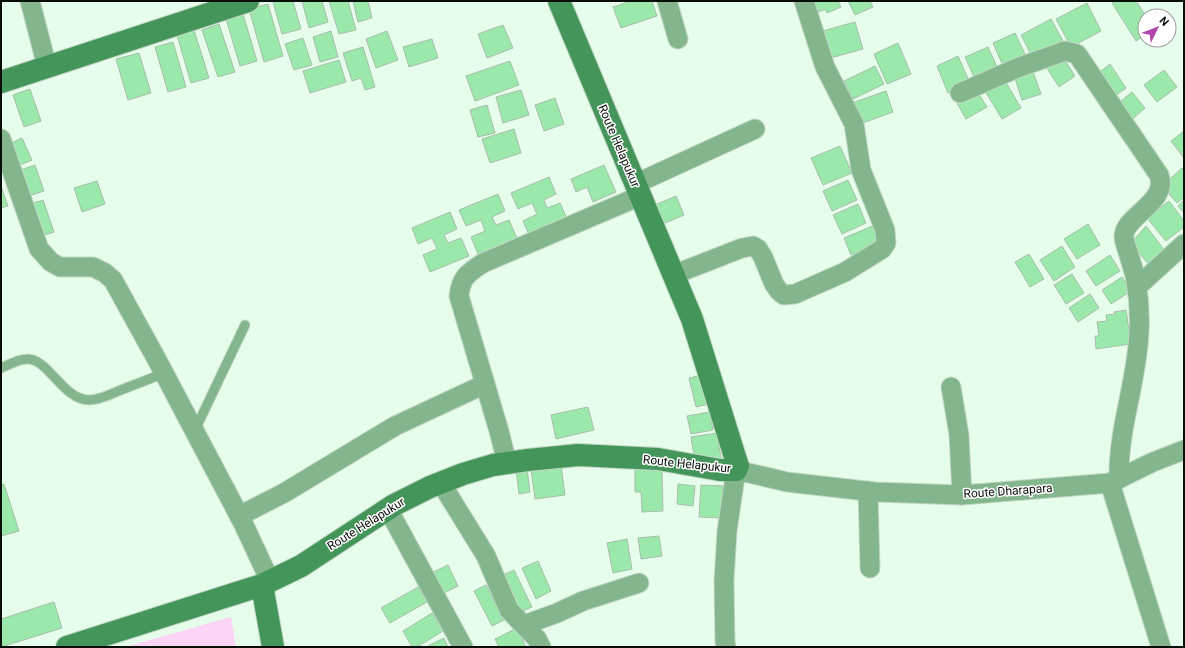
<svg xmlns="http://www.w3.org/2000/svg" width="1185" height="648" font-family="Roboto,sans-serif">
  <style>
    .green { fill: #fbd4f6 }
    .building { fill: #9ae9ab; stroke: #a8bdab }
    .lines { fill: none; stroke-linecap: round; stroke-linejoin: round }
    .lane-casing { stroke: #c3d7c7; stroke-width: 11 }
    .street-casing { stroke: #c3d7c7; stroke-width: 21 }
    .secondary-casing { stroke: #c3d7c7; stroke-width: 24 }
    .lane { stroke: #83b68d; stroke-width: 9 }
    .street { stroke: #83b68d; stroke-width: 19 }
    .secondary { stroke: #44955a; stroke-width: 22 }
    .labels { text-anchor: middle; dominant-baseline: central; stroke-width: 3; stroke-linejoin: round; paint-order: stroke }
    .street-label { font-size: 12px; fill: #080f09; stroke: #fff }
  </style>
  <rect width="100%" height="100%" fill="#e7fdeb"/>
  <!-- green -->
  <path class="green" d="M231,617L236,647H125Z"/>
  <!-- building -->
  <g class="building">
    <path d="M278,1H293L301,29L282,34L273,2Z"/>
    <path d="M302,1H322L328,22L309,28Z"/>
    <path d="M329,1H348L356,30L339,34Z"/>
    <path d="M353,1H368L372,18L358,22Z"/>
    <path d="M631,1H652L657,16L621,28L613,7Z"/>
    <path d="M806,1H838L841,7L827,13L825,9L819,12L818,10L815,11Z"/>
    <path d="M848,1H870L873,7L855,15Z"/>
    <path d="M1115,1H1136L1146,16L1145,35L1136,41L1112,3Z"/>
    <path d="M1087,3L1101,31L1071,47L1056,19Z"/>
    <path d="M268,4L283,56L264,62L249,9Z"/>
    <path d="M243,14L257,61L240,66L226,19Z"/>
    <path d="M1051,19L1063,41L1032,57L1021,35Z"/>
    <path d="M855,22L863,49L827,59L819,32Z"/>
    <path d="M219,24L235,72L218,77L202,30Z"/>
    <path d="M503,25L513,48L487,58L478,34Z"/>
    <path d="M194,30L209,78L191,83L177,35Z"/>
    <path d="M331,31L338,57L320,62L313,37Z"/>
    <path d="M387,31L398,60L376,68L366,39Z"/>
    <path d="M1015,33L1027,58L1004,68L993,43Z"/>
    <path d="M303,38L312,65L294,70L285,44Z"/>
    <path d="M432,39L438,58L409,67L403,47Z"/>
    <path d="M173,42L186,87L168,92L155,47Z"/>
    <path d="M898,43L911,74L887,84L874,54Z"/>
    <path d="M363,47L375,87L365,90L361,78L352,81L343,53Z"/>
    <path d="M988,47L997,67L974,77L965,57Z"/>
    <path d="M139,53L151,93L128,100L116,59Z"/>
    <path d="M1061,54L1075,76L1059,87L1045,65Z"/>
    <path d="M958,56L970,83L948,93L937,66Z"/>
    <path d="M339,60L346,82L310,93L303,71Z"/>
    <path d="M510,61L519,85L475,101L466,76Z"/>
    <path d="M1110,64L1126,88L1112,98L1096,75Z"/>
    <path d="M875,66L884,84L853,99L844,81Z"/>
    <path d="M1032,69L1041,94L1022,100L1014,75Z"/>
    <path d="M1164,70L1177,87L1157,102L1144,85Z"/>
    <path d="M1004,79L1021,108L1002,119L985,91Z"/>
    <path d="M30,89L41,121L24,127L13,95Z"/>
    <path d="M521,90L529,115L503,123L496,97Z"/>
    <path d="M886,91L893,112L860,124L852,103Z"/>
    <path d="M977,91L987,107L966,119L957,103Z"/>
    <path d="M1132,92L1145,108L1127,124L1115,106Z"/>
    <path d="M555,98L564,124L544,131L535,105Z"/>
    <path d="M487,105L495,133L478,137L470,110Z"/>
    <path d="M514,129L521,153L490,163L482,139Z"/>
    <path d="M1184,131V158L1171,141Z"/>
    <path d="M22,138L32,160L15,167L7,145Z"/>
    <path d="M840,146L852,173L823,185L811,158Z"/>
    <path d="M35,165L44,191L26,197L17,171Z"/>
    <path d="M604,165L616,192L593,202L587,187L576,192L571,179Z"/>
    <path d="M1182,168L1184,170V198L1177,203L1162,186Z"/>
    <path d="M549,177L556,194L544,200L547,208L560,203L568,221L530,237L523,221L537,214L532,203L518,209L511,193Z"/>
    <path d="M848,180L857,200L832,211L823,191Z"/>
    <path d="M97,181L105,204L82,212L74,188Z"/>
    <path d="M1,186L8,206L1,208Z"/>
    <path d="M498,194L505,211L492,217L496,225L509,220L517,238L478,254L471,237L485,231L481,220L466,226L459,210Z"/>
    <path d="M676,196L684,215L656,227L648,208Z"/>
    <path d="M43,200L54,232L38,237L27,205Z"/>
    <path d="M1184,200V213L1178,206Z"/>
    <path d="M1169,201L1184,221V227L1166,241L1147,218Z"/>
    <path d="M858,204L866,223L842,234L833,215Z"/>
    <path d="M450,212L457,229L444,235L448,243L461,238L469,256L430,272L423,255L437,249L432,238L418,244L412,228Z"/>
    <path d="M1088,224L1100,245L1077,259L1064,239Z"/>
    <path d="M875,225L882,241L851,255L844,238Z"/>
    <path d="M1146,226L1166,252L1149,265L1131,243Z"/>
    <path d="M1062,246L1075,267L1054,281L1040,260Z"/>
    <path d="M1029,254L1044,279L1030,287L1015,262Z"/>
    <path d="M1110,255L1120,271L1096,286L1086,271Z"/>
    <path d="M1072,274L1084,293L1066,304L1054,285Z"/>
    <path d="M1122,277L1131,291L1111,304L1102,290Z"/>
    <path d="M1090,294L1099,308L1078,322L1069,308Z"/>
    <path d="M1126,310L1131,344L1096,349L1095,336H1099L1097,322L1107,321L1106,315L1115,314L1114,312Z"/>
    <path d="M702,375L709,404L696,407L689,378Z"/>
    <path d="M588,407L594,430L556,439L551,415Z"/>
    <path d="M710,412L713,430L691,434L687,416Z"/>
    <path d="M717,433L721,458L695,462L691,437Z"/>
    <path d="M561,465L565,495L535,499L531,469Z"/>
    <path d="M527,468L530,492L519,494L516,469Z"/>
    <path d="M635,469H662L663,511L642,512L641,492H635Z"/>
    <path d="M4,484L19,531L1,536V485Z"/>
    <path d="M678,484L695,486L693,506L677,504Z"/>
    <path d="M701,485L723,486L722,518L699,517Z"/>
    <path d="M659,536L662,556L641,559L638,538Z"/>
    <path d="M627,539L632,569L613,573L607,543Z"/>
    <path d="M538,561L551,591L536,599L522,568Z"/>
    <path d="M448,565L458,586L438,596L427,575Z"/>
    <path d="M514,570L532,607L518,613L501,576Z"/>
    <path d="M486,585L504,620L492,626L474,591Z"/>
    <path d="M418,587L427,602L390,623L381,608Z"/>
    <path d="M54,602L62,628L1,647V619Z"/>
    <path d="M432,613L443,631L417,647H412L403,631Z"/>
    <path d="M517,628L526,647H499L495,639Z"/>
    <path d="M444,638L448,647H426Z"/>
  </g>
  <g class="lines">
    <defs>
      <g id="lane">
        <path d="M1,368C8,365 19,359 27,359C48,358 63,400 89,400C100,400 111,394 121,390C136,384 150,379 164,373"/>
        <path d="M195,430L245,325"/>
      </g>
      <g id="street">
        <path d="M30,1L47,67"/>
        <path d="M667,1L678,39"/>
        <path d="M960,93L1017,68L1065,51L1077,54L1159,175C1169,203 1123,216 1124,237C1124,241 1126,245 1127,249C1130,259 1134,270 1136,281C1139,298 1140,315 1139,332C1137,383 1118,427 1119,479"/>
        <path d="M1,139L39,249L51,262L60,267H93L105,273L113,280L156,358L243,523L270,581"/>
        <path d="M635,184L755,129"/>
        <path d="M673,275L742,248L753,246L758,249L763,257L774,284L779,291L784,295L795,294L845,272L882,249L886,243L885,230L861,170L854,124L825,67L804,1"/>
        <path d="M1137,287L1184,244"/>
        <path d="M951,387L959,435L962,495"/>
        <path d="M507,463L499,431L459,296C461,277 468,273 483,263L640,196"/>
        <path d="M441,483L486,556L509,610L537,639L541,647"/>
        <path d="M1110,483L1153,462L1184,450"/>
        <path d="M868,491L870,568"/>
        <path d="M388,509L463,647"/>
        <path d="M239,516L284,493L395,426L485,384"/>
        <path d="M524,625L557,613L583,601L639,583"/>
        <path d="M726,647L725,642L724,581L727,531L736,470L787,482L875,492L962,495L1110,483L1161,647"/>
      </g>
      <g id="secondary">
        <path d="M1,82L248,1"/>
        <path d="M262,585L273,647"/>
        <path d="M67,647L262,585L301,566L394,505L430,487L463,474L493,465L528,460L578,455L658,459L720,470H736L738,466L736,460L692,319L559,1"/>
      </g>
    </defs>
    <!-- lane casing -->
    <use href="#lane" class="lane-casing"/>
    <!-- street casing -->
    <use href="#street" class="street-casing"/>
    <!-- secondary casing -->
    <use href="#secondary" class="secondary-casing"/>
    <!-- lane -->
    <use href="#lane" class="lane"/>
    <!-- street -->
    <use href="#street" class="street"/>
    <!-- secondary -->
    <use href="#secondary" class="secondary"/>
  </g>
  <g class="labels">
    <!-- street labels -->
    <g class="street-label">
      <text transform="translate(619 146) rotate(67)">Route Helapukur</text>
      <text transform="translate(687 464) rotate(6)">Route Helapukur</text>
      <text transform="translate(1008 491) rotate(-4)">Route Dharapara</text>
      <text transform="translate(366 524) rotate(-32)">Route Helapukur</text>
    </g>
  </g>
  <!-- border -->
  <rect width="1185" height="648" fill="none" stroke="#080f09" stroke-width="4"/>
  <!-- north arrow -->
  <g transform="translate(1157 28) rotate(47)"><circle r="19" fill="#ffffff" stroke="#9c9f9d"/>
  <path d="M0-3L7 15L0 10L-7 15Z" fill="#b147aa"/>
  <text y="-6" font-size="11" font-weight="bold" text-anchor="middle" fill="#080f09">N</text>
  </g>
</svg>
